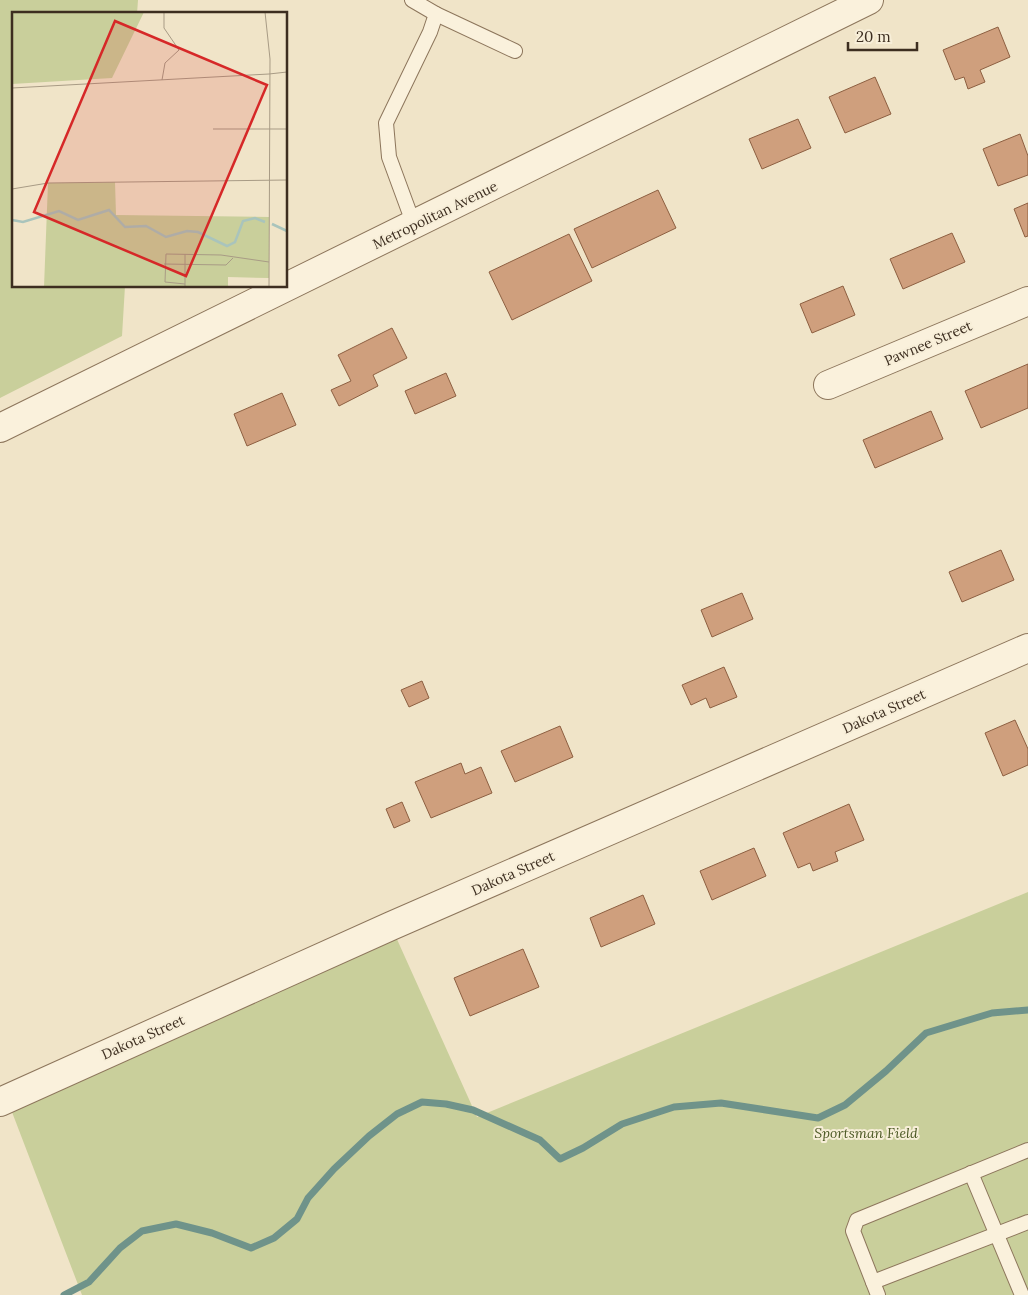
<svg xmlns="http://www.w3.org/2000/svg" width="1028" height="1295" font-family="Lora,serif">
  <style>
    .green { fill: #c9cf9b }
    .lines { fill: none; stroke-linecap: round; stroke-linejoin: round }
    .stream { stroke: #6f938a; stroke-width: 7 }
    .building { fill: #cf9f7d; stroke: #8d5f41 }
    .service-casing { stroke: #8d765c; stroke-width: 16 }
    .minor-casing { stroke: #8d765c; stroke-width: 30 }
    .tertiary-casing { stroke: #8d765c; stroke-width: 30 }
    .service { stroke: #faf1dc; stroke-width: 14 }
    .minor { stroke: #faf1dc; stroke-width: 28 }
    .tertiary { stroke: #faf1dc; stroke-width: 28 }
    .labels { text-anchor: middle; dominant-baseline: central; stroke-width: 4; stroke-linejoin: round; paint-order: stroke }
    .street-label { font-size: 14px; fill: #3d2e20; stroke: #f7eed8 }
    .park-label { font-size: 14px; font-style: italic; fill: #4d5a26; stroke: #f7eed8 }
    .inset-river { fill: none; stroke: #a9c4bc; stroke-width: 2.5 }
    .inset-road { fill: none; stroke: #a89b85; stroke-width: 1 }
    .view { fill: #d62828; fill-opacity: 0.15; stroke: #d62828; stroke-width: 2.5 }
    .inset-edge { fill: none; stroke: #3d2e20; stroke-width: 2.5 }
  </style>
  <rect width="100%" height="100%" fill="#f0e4c8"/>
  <!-- green -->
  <g class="green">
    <path d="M0,0H138L137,14H14V286H125L122,336L0,398Z"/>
    <path d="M1028,892V1295H82L7,1099L391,926L477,1117Z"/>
  </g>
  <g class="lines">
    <!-- stream -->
    <path class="stream" d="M64,1295L89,1282L120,1248L142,1231L176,1224L212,1233L251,1248L274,1238L297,1219L308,1198L334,1169L369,1136L397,1114L422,1102L446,1104L473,1110L540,1140L560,1159L583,1148L622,1124L674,1107L721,1103L818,1118L845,1105L886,1071L926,1033L992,1013L1028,1010"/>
  </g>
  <!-- building -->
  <g class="building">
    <path d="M998,27L1010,57L980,70L985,82L968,89L964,77L955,80L943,50Z"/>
    <path d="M875,77L891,114L845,133L829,97Z"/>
    <path d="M798,119L811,148L762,169L749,139Z"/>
    <path d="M1020,134L1028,156V175L998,186L983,149Z"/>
    <path d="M658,190L676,228L592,268L574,229Z"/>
    <path d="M1028,203V236L1025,237L1014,209Z"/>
    <path d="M952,233L965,262L903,289L890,259Z"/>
    <path d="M569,234L592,281L512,320L489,272Z"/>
    <path d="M843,286L855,315L812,333L800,304Z"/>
    <path d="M392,328L407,358L373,375L378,386L339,406L331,390L351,381L338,355Z"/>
    <path d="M1028,364V408L981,428L965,391Z"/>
    <path d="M446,373L456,396L415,414L405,391Z"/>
    <path d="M282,393L296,425L247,446L234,414Z"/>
    <path d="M931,411L943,439L875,468L863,440Z"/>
    <path d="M1001,550L1014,580L962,602L949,572Z"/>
    <path d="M742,593L753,619L712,637L701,610Z"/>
    <path d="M724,667L737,697L710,708L706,698L691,705L682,685Z"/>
    <path d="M422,681L429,698L409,707L401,690Z"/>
    <path d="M1015,720L1028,749V765L1003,776L985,733Z"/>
    <path d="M560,726L573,757L515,782L501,751Z"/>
    <path d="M461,763L465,774L481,767L492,793L431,818L415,782Z"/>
    <path d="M402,802L410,821L394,828L386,809Z"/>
    <path d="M849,804L864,840L835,852L838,861L813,871L810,863L798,868L783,833Z"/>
    <path d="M754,848L766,876L712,900L700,871Z"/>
    <path d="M643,895L655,924L601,947L590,918Z"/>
    <path d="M523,949L539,987L470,1016L454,978Z"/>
  </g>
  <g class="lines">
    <defs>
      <g id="service">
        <path d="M412,0L436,14L430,32L386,123L389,157L414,225"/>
        <path d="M436,14L515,51"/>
        <path d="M971,1173L1022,1295"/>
        <path d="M873,1282L1028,1222"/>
        <path d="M878,1295L853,1231L857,1220L1028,1150"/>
      </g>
      <g id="minor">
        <path d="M828,385L1028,301"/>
        <path d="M0,1102L391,926L1028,648"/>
      </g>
      <path id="tertiary" d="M0,428L869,0"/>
    </defs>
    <!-- service casing -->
    <use href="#service" class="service-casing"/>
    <!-- minor casing -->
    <use href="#minor" class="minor-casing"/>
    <!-- tertiary casing -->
    <use href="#tertiary" class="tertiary-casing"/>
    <!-- service -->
    <use href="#service" class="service"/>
    <!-- minor -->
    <use href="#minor" class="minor"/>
    <!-- tertiary -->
    <use href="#tertiary" class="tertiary"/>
  </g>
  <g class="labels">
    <!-- street labels -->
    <g class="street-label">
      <text transform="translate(435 215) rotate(-26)">Metropolitan Avenue</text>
      <text transform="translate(928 343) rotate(-23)">Pawnee Street</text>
      <text transform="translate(884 711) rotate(-24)">Dakota Street</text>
      <text transform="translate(513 873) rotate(-24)">Dakota Street</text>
      <text transform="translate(143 1037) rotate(-24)">Dakota Street</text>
    </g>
    <!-- park labels -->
    <g class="park-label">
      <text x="866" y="1133">Sportsman Field</text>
    </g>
  </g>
  <!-- overview -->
  <g transform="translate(12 12)">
    <rect width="275" height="275" fill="#f0e4c8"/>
    <path d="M0,0H132L100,66L0,72ZM103,170L104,203L257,205V266L216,265V275H32L36,171Z" fill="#c9cf9b"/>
    <path class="inset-river" d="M0,208L11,210L47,199L66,208L97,198L113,215L134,214L154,225L175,219L186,220L215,234L223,230L231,209L243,206L253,210M260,212L275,219"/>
    <path class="inset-road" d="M253,0L258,47L257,275M257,62L275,60M150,68L153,51L167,38L152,16V0M0,76L257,62M201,117H275M0,177L36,171L275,168M152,252L214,253L221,246M173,272L153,270L154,242L209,243L257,250M173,275V242"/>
    <path class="view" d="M103,9L255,73L174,264L22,200Z"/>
    <rect width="275" height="275" class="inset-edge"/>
  </g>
  <!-- scale -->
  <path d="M848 42v8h69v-8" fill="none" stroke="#3d2e20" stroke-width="2.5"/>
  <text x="856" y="42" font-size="15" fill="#3d2e20" stroke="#f7eed8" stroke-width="4" paint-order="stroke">20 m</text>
</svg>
